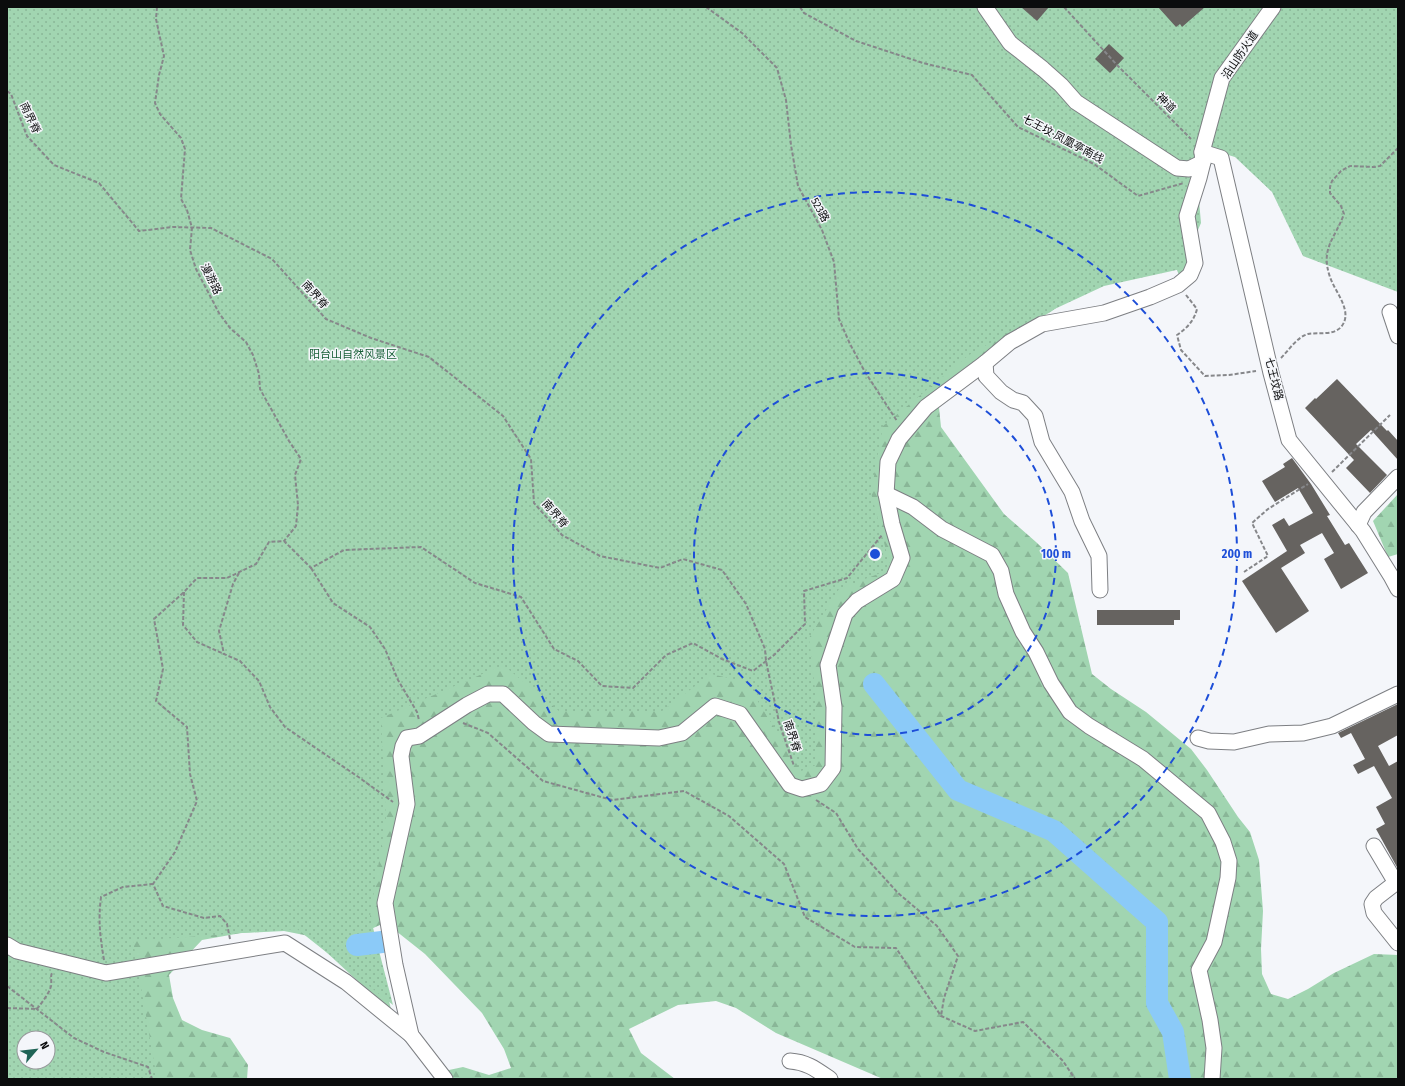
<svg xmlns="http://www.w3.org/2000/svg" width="1405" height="1086" font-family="'Fira Sans Condensed','Noto Sans SC',sans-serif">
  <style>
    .forest { fill: url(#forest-firs); fill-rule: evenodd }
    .park { fill: url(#park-dots); fill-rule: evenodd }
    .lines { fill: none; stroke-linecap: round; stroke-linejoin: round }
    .river { stroke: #8bcaf8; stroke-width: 22 }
    .building { fill: #666360 }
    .minor-casing { stroke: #7d7f83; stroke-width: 17 }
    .path { stroke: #86878a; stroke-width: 2; stroke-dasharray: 4 2; stroke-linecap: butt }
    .minor { stroke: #fff; stroke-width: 15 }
    .ring { fill: none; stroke: #1d4ed8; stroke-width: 2; stroke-dasharray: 7 5 }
    .labels { text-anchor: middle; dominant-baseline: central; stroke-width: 3; stroke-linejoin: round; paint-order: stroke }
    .street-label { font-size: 11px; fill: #0b0c0d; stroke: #f4f6fa }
    .park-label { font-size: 11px; fill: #155e35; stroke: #f4f6fa }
    .centre { fill: #1d4ed8; stroke: #f4f6fa; stroke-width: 2 }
    .ring-label { font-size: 12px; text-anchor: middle; font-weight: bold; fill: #1d4ed8; stroke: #f4f6fa; stroke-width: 3; stroke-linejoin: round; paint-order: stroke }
  </style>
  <defs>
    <pattern id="forest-firs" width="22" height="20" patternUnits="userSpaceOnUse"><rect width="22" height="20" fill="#a1d5b1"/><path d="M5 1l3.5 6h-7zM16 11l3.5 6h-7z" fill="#89b697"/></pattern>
    <pattern id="park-dots" width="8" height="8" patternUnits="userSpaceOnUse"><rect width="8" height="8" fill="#a1d5b1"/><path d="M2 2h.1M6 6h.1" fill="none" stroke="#89b697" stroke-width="1.8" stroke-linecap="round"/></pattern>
  </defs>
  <rect width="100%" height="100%" fill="#f4f6fa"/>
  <!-- forest -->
  <g class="forest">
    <path d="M7,7L1201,143L1192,259L1181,280L1172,258L1080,291L1052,311L1005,339L938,398L941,427L1004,514L1036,542L1068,573L1092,674L1111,689L1146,712L1191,749L1207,770L1238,817L1250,832L1259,860L1263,911L1261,949L1262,974L1271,994L1288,999L1308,989L1334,973L1374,954L1398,955V1079H883L776,1033L736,1008L716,1001L678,1005L629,1029L641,1053L675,1079H448L441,1069L449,1070L463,1067L489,1075L511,1068L504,1049L482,1013L425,954L391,927L380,925L371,929L392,1013L309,936L284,931L241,933L202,940L169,975L173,998L182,1020L202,1030L230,1038L248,1065L247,1079H7ZM24,1038H48V1062H24Z"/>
    <path d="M1398,494V554L1388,557L1373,521Z"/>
  </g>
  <!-- park -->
  <path class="park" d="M7,7H1398V292L1303,256L1272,192L1235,157L1194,145L1201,223L1181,269L1104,286L1031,320L969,355L883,426L871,493L891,569L839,589L809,638L815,689L816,765L801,771L746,682L711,674L662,711H559L503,665L381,718L386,819L370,916L393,1005L297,929L133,941L157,1079H7ZM24,1038H48V1062H24Z"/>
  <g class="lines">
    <!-- river -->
    <g class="river">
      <path d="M874,684L958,790L1054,831L1157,922V1003L1173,1032L1180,1079"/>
      <path d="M357,945L382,942"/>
    </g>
  </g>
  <!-- building -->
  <g class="building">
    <path d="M1021,7H1049L1037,21Z"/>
    <path d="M1158,7H1205L1182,27L1180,24L1176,27Z"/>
    <path d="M1109,44L1124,58L1110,73L1095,59Z"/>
    <path d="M1337,379L1387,431L1388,430L1398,441V460L1371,430L1356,444L1387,475L1370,493L1346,468L1354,460L1305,408L1315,398L1316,399Z"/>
    <path d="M1292,458L1311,484L1330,515L1327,516L1345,545L1349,543L1368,573L1341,589L1324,559L1334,553L1322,533L1300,545L1305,553L1281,568L1309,611L1276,633L1242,581L1287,551L1272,525L1284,518L1289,526L1313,513L1298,488L1275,502L1262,481L1285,467L1283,464Z"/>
    <path d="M1097,610H1180V620H1174V625H1097Z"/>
    <path d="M1398,704V735L1378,746L1389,766L1398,761V869L1376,829L1385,824L1376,807L1392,798L1374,766L1358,774L1353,765L1365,759L1351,733L1341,738L1338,733Z"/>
  </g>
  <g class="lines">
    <defs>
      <g id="minor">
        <path d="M985,7L1010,43L1043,69L1061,85L1076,102L1177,168L1189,169L1203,162"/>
        <path d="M1202,152L1221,158L1271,373L1289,440L1363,531L1391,576L1398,589"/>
        <path d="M1390,312L1398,336"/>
        <path d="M985,363L986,376L1001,392L1013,400L1023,403L1035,416L1042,442L1072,492L1082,521L1099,556L1100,590"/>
        <path d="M886,494L913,507L942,529L992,555L1001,571L1006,594L1023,632L1036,652L1051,683L1070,712L1089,726L1143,759L1208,813L1223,842L1229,861L1228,878L1214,942L1199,970L1210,1020L1214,1048L1212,1079"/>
        <path d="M1358,525L1364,512L1398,477"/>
        <path d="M1198,738L1209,741L1234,742L1269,734L1303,733L1332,726L1398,694"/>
        <path d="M1374,846L1396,883"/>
        <path d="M1398,881L1376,898L1372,904L1374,913L1398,943"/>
        <path d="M7,945L17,951L106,973L285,943L346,982L411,1035"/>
        <path d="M790,1061C807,1062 817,1070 830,1079"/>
        <path d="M445,1079L411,1035L395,965L385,903L407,804L401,756L403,746L407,738L419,736L467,705L488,694H503L534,723L549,734L659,738L682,733L715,706L740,714L790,785L802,789L821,784L833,768L834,707L828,665L845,614L857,601L893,579L902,558L892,524L886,494L888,462L899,439L926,407L985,363L1010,342L1042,324L1104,313L1150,297L1178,285L1190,275L1195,263L1187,216L1199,178L1203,162L1202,152L1222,78L1273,7"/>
      </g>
    </defs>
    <!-- minor casing -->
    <use href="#minor" class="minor-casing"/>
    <!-- path -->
    <g class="path">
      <path d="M157,7L156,19L164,56L159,75L155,103L160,114L181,138L185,149L181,199L187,210L192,228L190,250L196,269L219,313L230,328L246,342L253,355L259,374L260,389L289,441L301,459L295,475L298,505L296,526L284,541"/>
      <path d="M706,7L742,33L777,68L786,100L791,145L798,186L822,230L834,262L839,319L850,344L865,372L897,421"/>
      <path d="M800,7L804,13L856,41L923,63L972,75L1018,127L1094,164L1138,196L1184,183"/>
      <path d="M1064,7L1117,65L1191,139"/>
      <path d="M7,91L11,94L27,136L54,165L99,183L139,231L173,227L211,228L272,259L326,319L371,338L429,357L503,416L531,459L534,503L562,535L600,556L660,568L683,559L722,570L746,604L765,649L766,661L779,722L794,766"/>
      <path d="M1186,295L1197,309C1194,321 1187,328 1177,335L1181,350L1205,376L1229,375L1256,371"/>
      <path d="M1281,358C1289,350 1297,337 1308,334C1318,332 1333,336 1341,327C1354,312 1335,292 1330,277C1320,248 1335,239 1344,214L1341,206L1330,193V187L1332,181L1341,171L1350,166L1374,167L1380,166L1398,148"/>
      <path d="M1332,472L1390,415"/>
      <path d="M311,568L333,603L370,627L385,649L398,680L417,712L419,720"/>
      <path d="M1244,572L1268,556L1252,523L1268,509L1308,484"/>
      <path d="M239,573L233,584L219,631L224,654L240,661L259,681L270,707L285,727L357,776L393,802"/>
      <path d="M184,592L183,625L197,642L224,654"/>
      <path d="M463,723L488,733L543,781L612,800L684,791L729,816L784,864L805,917L855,947L896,948L941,1016L975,1031L1023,1022L1063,1061L1075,1079"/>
      <path d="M816,800L836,813L858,849L898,893L937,926L958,956L944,998L941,1016"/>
      <path d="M230,939L227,924L220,916L204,918L163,906L153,884L175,852L197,801L190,774L187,727L156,701L163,669L154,619L184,592L197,578H227L256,564L269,542L284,541L311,568L344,550L421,547L475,583L521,597L554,649L578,661L602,686L633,688L666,655L693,643L722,659L753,671L774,655L805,624L804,591L847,578L882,535"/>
      <path d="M104,960C100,936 98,921 101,897L123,887L153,884"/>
      <path d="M7,986L74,1038L104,1052L148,1067L152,1079"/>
      <path d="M7,1008L37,1009C42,1002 49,994 51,986C52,981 50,977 52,973"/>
    </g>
    <!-- minor -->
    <use href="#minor" class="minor"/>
  </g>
  <!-- distance rings -->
  <g class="ring">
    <circle cx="875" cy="554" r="181"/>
    <circle cx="875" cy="554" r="362"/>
  </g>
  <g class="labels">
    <!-- street labels -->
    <g class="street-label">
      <text transform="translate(1240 55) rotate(-56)">沿山防火道</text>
      <text transform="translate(1166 103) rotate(45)">神道</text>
      <text transform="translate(30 118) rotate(65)">南界脊</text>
      <text transform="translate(1063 139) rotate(28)">七王坟·凤凰亭南线</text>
      <text transform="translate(820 210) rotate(61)">523路</text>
      <text transform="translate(211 279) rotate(64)">漫游路</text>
      <text transform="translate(315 295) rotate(48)">南界脊</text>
      <text transform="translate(1274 379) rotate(76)">七王坟路</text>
      <text transform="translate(555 514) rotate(49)">南界脊</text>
      <text transform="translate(792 736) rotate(72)">南界脊</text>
    </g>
    <!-- park labels -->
    <g class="park-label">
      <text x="353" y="354">阳台山自然风景区</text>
    </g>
  </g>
  <circle cx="875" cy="554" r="6" class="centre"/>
  <g class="ring-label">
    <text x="1056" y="558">100 m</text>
    <text x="1237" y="558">200 m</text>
  </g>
  <!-- border -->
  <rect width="1405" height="1086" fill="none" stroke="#0b0c0d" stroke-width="16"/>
  <!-- north arrow -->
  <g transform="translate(36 1050) rotate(62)"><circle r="19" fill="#f4f6fa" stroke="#97989b"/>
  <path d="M0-3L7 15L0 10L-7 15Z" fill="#1f6456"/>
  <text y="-6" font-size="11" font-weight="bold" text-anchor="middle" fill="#0b0c0d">N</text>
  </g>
</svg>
